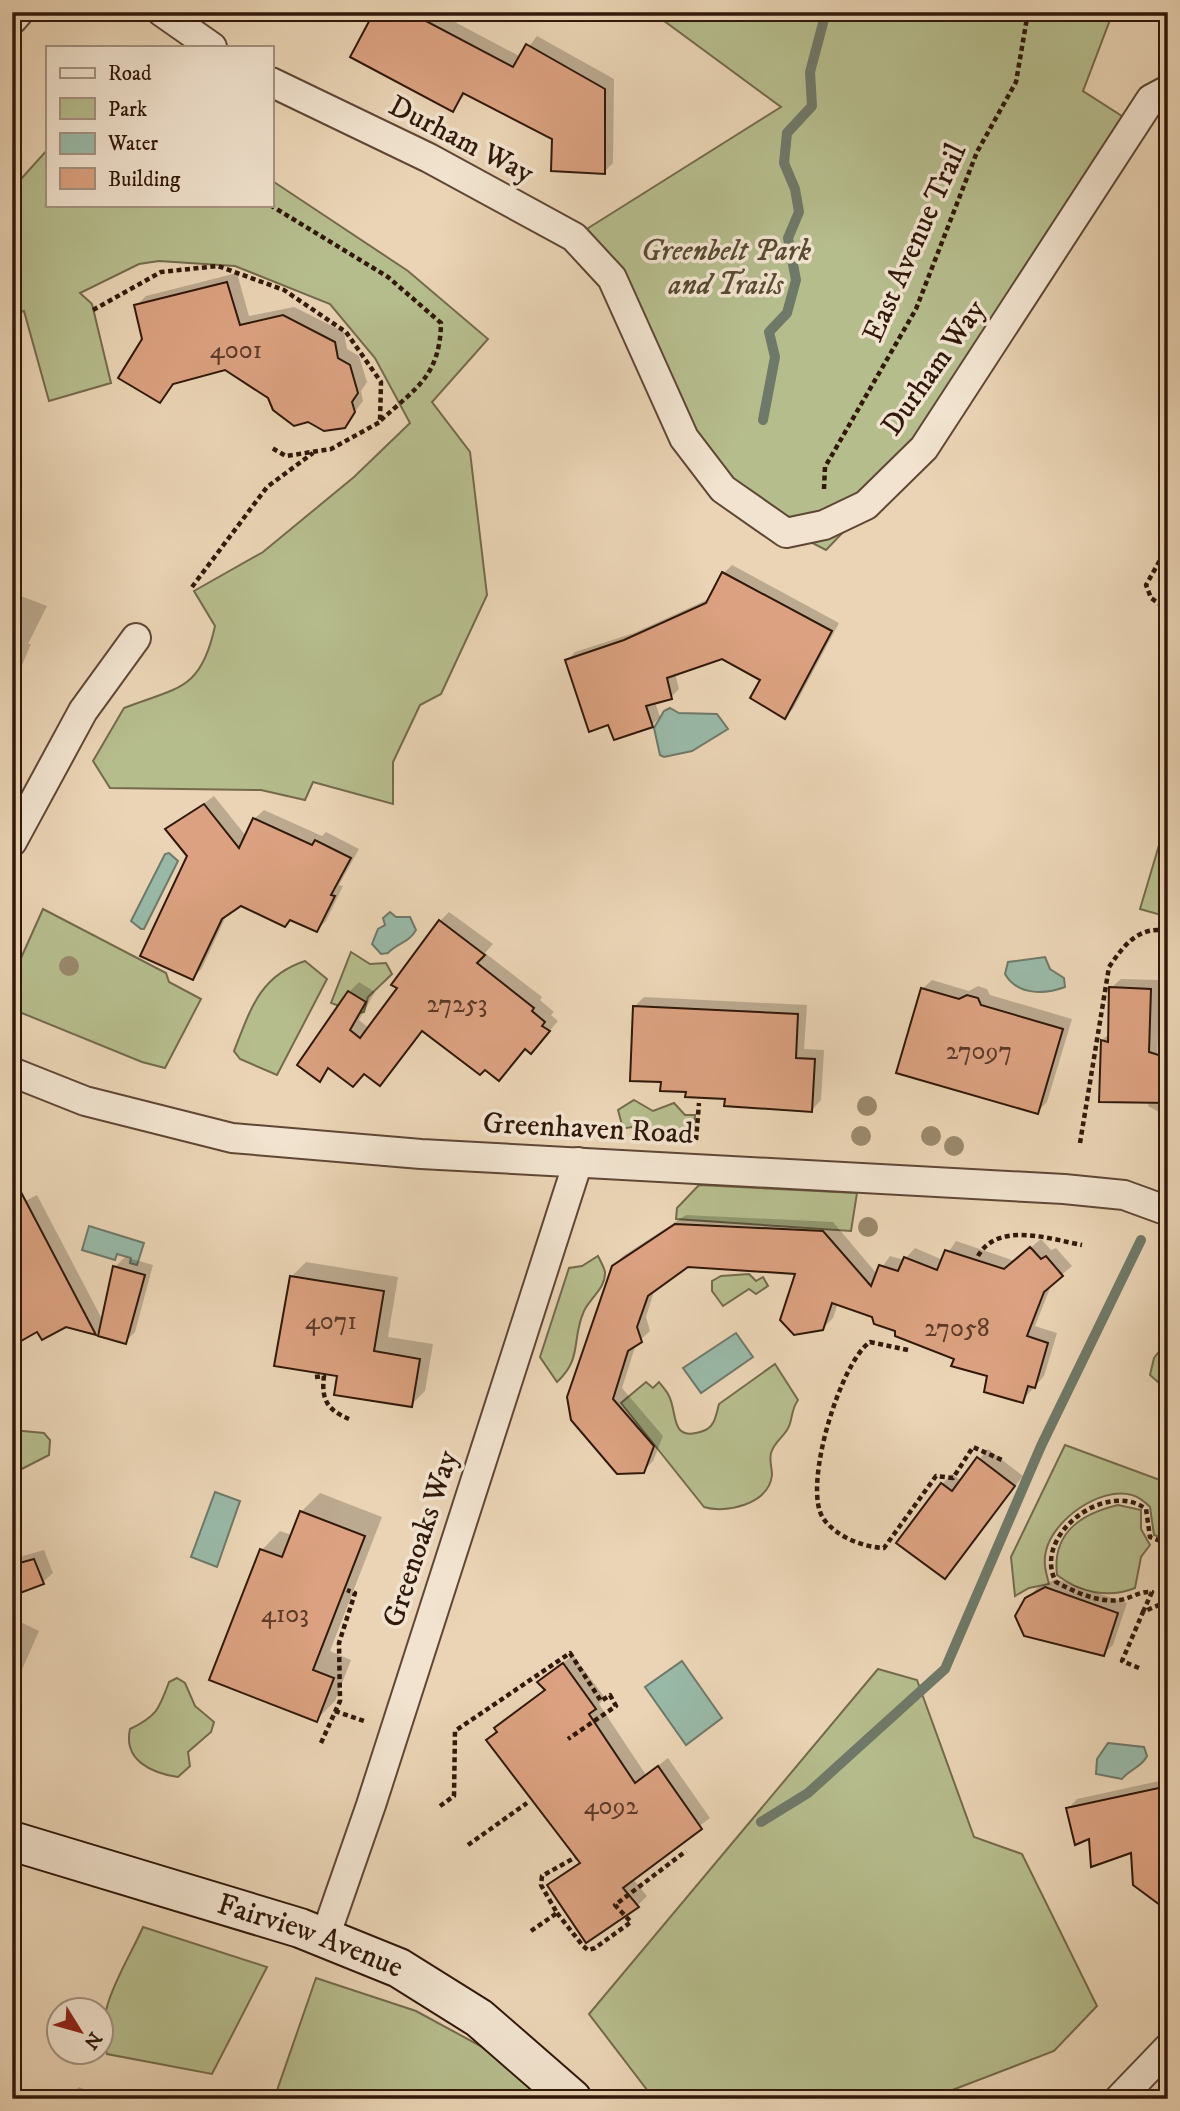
<svg xmlns="http://www.w3.org/2000/svg" width="1180" height="2111" font-family="'IM FELL DW Pica',serif">
  <style>
    .green { fill: #b6bd8d; stroke: #746a4c; stroke-width: 2 }
    .water { fill: #99b9a8; stroke: #6f7969; stroke-width: 2 }
    .shadow { fill: #0003 }
    .lines { fill: none; stroke-linecap: round; stroke-linejoin: round }
    .stream { stroke: #6f7969; stroke-width: 10 }
    .building { fill: #dba180; stroke: #31180a; stroke-width: 2 }
    .minor-casing { stroke: #5f4735; stroke-width: 32 }
    .secondary-casing { stroke: #31180a; stroke-width: 42 }
    .path { stroke: #31180a; stroke-width: 4.5; stroke-dasharray: 5 3.5; stroke-linecap: butt }
    .minor { stroke: #f1e3cf; stroke-width: 28 }
    .secondary { stroke: #f1e3cf; stroke-width: 38 }
    .tree { fill: #9a886c }
    .labels { text-anchor: middle; dominant-baseline: central; stroke-width: 7; stroke-linejoin: round; paint-order: stroke }
    .number-label { font-size: 26px; fill: #5c3a28 }
    .street-label { font-size: 30px; fill: #31180a; stroke: #f1e3cf }
    .park-label { font-size: 30px; font-style: italic; fill: #594a31; stroke: #f1e3cf }
  </style>
  <rect width="100%" height="100%" fill="#ead4b5"/>
  <filter id="stains"><feTurbulence type="fractalNoise" baseFrequency=".00286" numOctaves="4"/><feColorMatrix values="0 0 0 0 .2 0 0 0 0 .09 0 0 0 0 .02 0 0 0 .5 -.17"/></filter>
  <radialGradient id="worn" r=".72"><stop offset=".6" stop-color="#630" stop-opacity="0"/><stop offset="1" stop-color="#630" stop-opacity=".3"/></radialGradient>
  <!-- green -->
  <g class="green">
    <path d="M652,12H1113L1083,91L1125,118L924,448L826,550L760,516L723,489L574,237L781,107Z"/>
    <path d="M47,150V205H271V180L408,271L488,339L432,402L470,452L487,595L441,694L420,705L393,762V804L313,782L305,800L261,790L110,788L93,761L124,708C178,687 201,691 215,626L194,591L263,552L354,477L410,423L375,358L330,304L235,266L159,261L139,264L80,293L92,304L111,383L49,401L24,311L12,314V189Z"/>
    <path d="M1168,815V917L1140,909Z"/>
    <path d="M43,909L166,973L169,982L201,999L165,1068L142,1062L12,1009V978Z"/>
    <path d="M351,952L370,964L386,963L392,974L368,997L364,1012L358,1013L331,1003Z"/>
    <path d="M305,961L327,979L277,1075L240,1059L234,1051C250,1011 259,976 305,961Z"/>
    <path d="M634,1100L653,1111L674,1103L685,1115H695L694,1126L672,1135L659,1127L642,1133L632,1127L626,1128L622,1125L618,1110Z"/>
    <path d="M699,1185L857,1193L851,1231L676,1219L677,1208Z"/>
    <path d="M598,1256C600,1260 604,1267 605,1272C606,1288 590,1298 584,1311C571,1340 583,1358 557,1382L540,1357L569,1268L582,1266Z"/>
    <path d="M749,1274L756,1281L763,1277L768,1286L756,1294L749,1289L723,1306L712,1291V1281L721,1276Z"/>
    <path d="M1165,1344H1168V1391L1150,1375L1154,1358Z"/>
    <path d="M775,1364L798,1400C790,1411 793,1422 787,1430C782,1438 774,1443 771,1453C769,1461 772,1467 772,1475C769,1504 726,1514 704,1507L621,1403L646,1382L653,1388L659,1382C662,1386 667,1391 669,1396C678,1413 669,1443 703,1431C715,1427 716,1415 719,1404Z"/>
    <path d="M12,1430L44,1433L50,1440L49,1455L12,1474Z"/>
    <path d="M1065,1445L1168,1483V1540L1154,1535L1150,1507C1145,1502 1139,1497 1132,1495C1100,1486 1053,1520 1046,1551C1043,1562 1046,1573 1049,1584L1029,1588L1015,1596L1011,1557Z"/>
    <path d="M1118,1505L1141,1510V1529L1150,1545L1141,1557L1135,1588C1108,1599 1079,1592 1057,1575C1052,1533 1080,1514 1118,1505Z"/>
    <path d="M878,1669L917,1680L974,1837L1022,1854L1097,2006L1054,2051L929,2099H654L589,2014Z"/>
    <path d="M177,1678L185,1683L195,1706L214,1722L211,1732L188,1752L190,1766L178,1777C151,1773 123,1760 130,1729C157,1716 159,1709 169,1682Z"/>
    <path d="M143,1927L267,1967L212,2074L107,2054C92,2012 126,1966 143,1927Z"/>
    <path d="M316,1978L416,2011L508,2061L539,2099H274Z"/>
  </g>
  <!-- water -->
  <g class="water">
    <path d="M670,708L679,713L717,714L728,729L692,751L664,757L660,755L654,728L664,711Z"/>
    <path d="M169,853L178,861L144,929H141L131,921L165,854Z"/>
    <path d="M390,912L396,917H410L416,930C409,943 397,943 388,953L381,954L372,944L378,929L385,925L383,918Z"/>
    <path d="M1045,957L1050,969L1064,978L1065,987C1044,995 1017,995 1005,974L1008,962Z"/>
    <path d="M1168,972V1024L1163,1027L1160,1023L1163,977Z"/>
    <path d="M89,1226L144,1243L137,1265L130,1263L131,1258L117,1254L115,1260L82,1250Z"/>
    <path d="M736,1333L753,1357L701,1393L683,1368Z"/>
    <path d="M215,1492L240,1501L217,1567L191,1557Z"/>
    <path d="M682,1661L722,1718L686,1745L645,1687Z"/>
    <path d="M1108,1743L1144,1747L1147,1756C1142,1767 1130,1769 1122,1779L1096,1774L1097,1759Z"/>
  </g>
  <!-- shadow -->
  <g class="shadow">
    <path d="M376,12H436L521,57L537,36L614,79L613,163L604,172L554,137L466,93L453,110Z"/>
    <path d="M237,273L249,316L294,307L344,332L347,349L359,356L367,382L361,391L363,401L344,426L269,397L225,368L176,382L160,401L136,306L146,296Z"/>
    <path d="M732,565L839,623L793,709L785,717L763,679L722,657L675,673L679,689L671,697L655,702L660,717L652,725L609,723L567,661L575,652L634,633L711,598L724,573Z"/>
    <path d="M12,587L20,590L18,595L47,606L28,644H31L15,682L19,684L12,698V645H15L12,644Z"/>
    <path d="M214,796L246,836L254,819L264,810L322,836L326,832L359,849L339,885L343,886L326,921L317,930L291,919L285,925L241,904L228,912L202,968L193,978L189,856L168,830Z"/>
    <path d="M449,912L493,944L485,953L542,997L540,1000L554,1012L551,1015L558,1021L540,1042L526,1048L499,1079L423,1030L380,1083L364,1073L330,1068L320,1079L349,992L359,982L375,992L359,1020L369,1028L399,988L440,921Z"/>
    <path d="M1121,979L1160,980L1156,1090L1168,1069V1117L1148,1106L1149,1101H1101L1102,1040L1110,1033L1111,988Z"/>
    <path d="M932,980L969,991L978,986L987,989L990,995L1072,1019L1047,1102L1037,1112L922,989Z"/>
    <path d="M644,997L807,1005L804,1049L824,1050L821,1100L812,1110L688,1090L634,1007Z"/>
    <path d="M37,1195L103,1321L115,1267L125,1257L153,1265L135,1332L125,1342L101,1328L96,1334L65,1325L12,1208Z"/>
    <path d="M686,1215L833,1222L877,1274L890,1256L904,1260L915,1248L943,1260L956,1241L1015,1261L1041,1239L1051,1250L1056,1248L1072,1266L1052,1283L1035,1326L1057,1333L1044,1376L1022,1401L989,1375L897,1330L874,1315L838,1303L833,1318L823,1328L797,1272L688,1265L655,1288L646,1317L650,1331L636,1344L622,1388L663,1436L653,1461L643,1471L572,1419L613,1267L623,1256Z"/>
    <path d="M306,1262L398,1277L388,1337L433,1344L425,1391L411,1405L291,1277Z"/>
    <path d="M988,1449L1023,1476L945,1577L942,1484L952,1474L961,1481Z"/>
    <path d="M320,1493L382,1517L330,1651L351,1660L335,1701L316,1720L262,1550L280,1531L292,1535L301,1512Z"/>
    <path d="M44,1550L53,1573L43,1582L12,1594V1559Z"/>
    <path d="M1056,1579L1127,1603L1113,1645L1103,1654L1027,1599L1037,1588Z"/>
    <path d="M12,1618L39,1631L21,1672L12,1680Z"/>
    <path d="M573,1655L605,1698L599,1704L646,1775L668,1758L710,1818L632,1878L647,1896L637,1906L549,1885L581,1861L488,1740L506,1719L546,1689L539,1682Z"/>
    <path d="M1168,1779V1909L1132,1851L1091,1837L1068,1809L1077,1799Z"/>
    <path d="M79,2087L108,2099H67Z"/>
  </g>
  <g class="lines">
    <!-- stream -->
    <g class="stream">
      <path d="M763,420L775,357L769,332L787,313L796,280L788,238L799,212L795,189L784,163L787,133L812,106L810,72L826,12"/>
      <path d="M761,1822L808,1793L945,1669L1041,1446L1141,1240"/>
    </g>
  </g>
  <!-- building -->
  <g class="building">
    <path d="M374,12H409L513,67L526,44L605,89V174L551,171L552,139L463,93L453,112L350,57Z"/>
    <path d="M227,282L240,325L283,315L335,342L338,358L350,365L358,393L352,402L355,412L345,428L324,431L308,422L294,426L273,410L268,398L225,370L173,384L160,403L118,378L142,339L134,305Z"/>
    <path d="M722,572L832,631L785,719L750,698L760,680L722,659L667,678L672,699L646,706L653,727L614,740L608,725L589,732L565,660L624,640L706,603Z"/>
    <path d="M204,804L239,848L253,818L312,845L315,840L351,858L331,895L335,896L317,932L290,920L285,927L241,906L222,919L193,980L140,956L187,856L165,829Z"/>
    <path d="M439,920L485,955L477,963L534,1008L532,1011L545,1022L542,1026L550,1031L531,1054L525,1049L499,1081L485,1070L480,1075L422,1031L380,1086L364,1074L353,1087L328,1068L320,1082L297,1065L348,991L366,1002L350,1030L360,1038L397,988L391,985Z"/>
    <path d="M1109,987L1151,989L1149,1052L1168,1058V1103L1099,1102L1101,1040L1108,1042Z"/>
    <path d="M921,988L959,999L967,995L978,998L981,1005L1063,1029L1038,1114L896,1073Z"/>
    <path d="M633,1006L798,1014L796,1058L815,1059L812,1112L724,1106L725,1099L685,1097L686,1092L660,1091L661,1082L630,1081Z"/>
    <path d="M12,1175L96,1335L66,1327L42,1340L37,1332L12,1346Z"/>
    <path d="M675,1224L823,1231L871,1286L879,1265L898,1271L904,1257L937,1270L945,1250L1004,1269L1030,1247L1041,1259L1046,1256L1063,1276L1044,1292L1027,1336L1048,1343L1035,1388L1028,1386L1023,1403L984,1392L987,1376L951,1366L954,1359L895,1336V1331L874,1324L872,1317L832,1303L823,1330L794,1335L780,1320L795,1274L688,1267L648,1296L637,1327L642,1342L628,1351L613,1399L654,1446L644,1473L617,1474L571,1420L567,1397L612,1266Z"/>
    <path d="M113,1266L145,1275L126,1344L98,1336Z"/>
    <path d="M290,1276L384,1291L374,1351L420,1359L412,1407L334,1395L337,1376L274,1366Z"/>
    <path d="M977,1457L1015,1486L945,1579L896,1543L941,1483L952,1491Z"/>
    <path d="M300,1511L365,1536L313,1670L334,1678L317,1722L209,1680L260,1549L282,1557Z"/>
    <path d="M34,1559L44,1584L12,1596V1565Z"/>
    <path d="M1045,1587L1118,1613L1104,1656L1024,1636L1015,1616L1025,1598Z"/>
    <path d="M563,1663L596,1709L589,1714L635,1783L658,1766L702,1829L623,1888L639,1907L586,1943L547,1885L580,1863L486,1740L497,1732L494,1728L545,1690L537,1682Z"/>
    <path d="M1168,1786V1911L1133,1885L1131,1853L1091,1867L1089,1839L1075,1845L1066,1808Z"/>
  </g>
  <g class="lines">
    <defs>
      <g id="minor">
        <path d="M162,12L212,47"/>
        <path d="M12,20L19,12"/>
        <path d="M271,82L429,158L574,237L612,278L684,438L723,489L786,533L824,525L866,505L924,448L1151,99L1168,90"/>
        <path d="M12,842L83,711L136,638"/>
        <path d="M12,1072L85,1101L232,1138L421,1154L1064,1189L1124,1195L1168,1211"/>
        <path d="M325,1937L371,1805L578,1162"/>
        <path d="M1119,2099L1168,2048"/>
      </g>
      <g id="secondary">
        <path id="s1" d="M12,1841L300,1928L399,1968L479,2018L572,2099"/>
      </g>
    </defs>
    <!-- minor casing -->
    <use href="#minor" class="minor-casing"/>
    <!-- secondary casing -->
    <use href="#secondary" class="secondary-casing"/>
    <!-- path -->
    <g class="path">
      <path d="M270,205L388,277L441,323C440,376 416,388 380,421"/>
      <path d="M93,310L161,272L218,266L284,290L346,332L381,382L380,422L331,449L286,456L272,448"/>
      <path d="M824,489L825,467L916,309L977,152L1016,82L1028,12"/>
      <path d="M1168,546L1146,585L1151,598L1168,610"/>
      <path d="M192,587L267,487L313,453"/>
      <path d="M696,1140L699,1103"/>
      <path d="M1080,1143L1109,967C1124,945 1139,925 1168,931"/>
      <path d="M978,1256C998,1221 1050,1239 1082,1245"/>
      <path d="M908,1350L870,1342C841,1361 802,1486 823,1518C836,1537 863,1547 884,1548L936,1476L953,1478L973,1447L1002,1460"/>
      <path d="M315,1377L324,1376C321,1399 327,1410 349,1419"/>
      <path d="M1143,1612L1152,1592C1139,1591 1132,1598 1120,1600C1098,1603 1075,1592 1056,1582C1031,1536 1106,1479 1146,1509L1150,1537L1168,1544"/>
      <path d="M1139,1668L1122,1661L1143,1612L1168,1601"/>
      <path d="M335,1711L364,1721"/>
      <path d="M321,1743L340,1701L339,1643L355,1593L347,1590"/>
      <path d="M440,1806L454,1796L455,1731L570,1653L601,1701L610,1695L616,1706L568,1739"/>
      <path d="M468,1845L527,1803"/>
      <path d="M557,1913L583,1946L588,1950L595,1948L631,1922L615,1905L686,1851"/>
      <path d="M531,1931L557,1913L541,1885L542,1876L576,1857"/>
    </g>
    <!-- minor -->
    <use href="#minor" class="minor"/>
    <!-- secondary -->
    <use href="#secondary" class="secondary"/>
  </g>
  <!-- trees -->
  <g class="tree">
    <circle cx="69" cy="966" r="10"/>
    <circle cx="867" cy="1106" r="10"/>
    <circle cx="861" cy="1136" r="10"/>
    <circle cx="931" cy="1136" r="10"/>
    <circle cx="954" cy="1146" r="10"/>
    <circle cx="868" cy="1227" r="10"/>
  </g>
  <g class="labels">
    <!-- number labels -->
    <g class="number-label">
      <text x="236" y="350">4001</text>
      <text x="457" y="1004">27253</text>
      <text x="979" y="1051">27097</text>
      <text x="331" y="1321">4071</text>
      <text x="957" y="1328">27058</text>
      <text x="285" y="1614">4103</text>
      <text x="611" y="1806">4092</text>
    </g>
    <!-- street labels -->
    <g class="street-label">
      <text transform="translate(461 140) rotate(27)">Durham Way</text>
      <text transform="translate(915 243) rotate(-66)">East Avenue Trail</text>
      <text transform="translate(934 368) rotate(-55)">Durham Way</text>
      <text transform="translate(588 1129) rotate(3)">Greenhaven Road</text>
      <text transform="translate(421 1539) rotate(-72)">Greenoaks Way</text>
      <text stroke="none"><textPath href="#s1" startOffset="313">Fairview Avenue</textPath></text>
    </g>
    <!-- park labels -->
    <g class="park-label">
      <text x="726" y="251">Greenbelt Park<tspan x="726" dy="34">and Trails</tspan></text>
    </g>
  </g>
  <!-- margin -->
  <rect width="1180" height="2111" fill="none" stroke="#ead4b5" stroke-width="42"/>
  <rect x="14" y="14" width="1152" height="2083" fill="none" stroke="#31180a" stroke-width="3.5"/>
  <rect x="21" y="21" width="1138" height="2069" fill="none" stroke="#31180a" stroke-width="2"/>
  <!-- legend -->
  <rect x="46" y="46" width="228" height="161" fill="#f1e3cf" stroke="#a49280" stroke-width="2"/>
  <rect x="60" y="68" width="35" height="10" fill="#f1e3cf" stroke="#a49280" stroke-width="2"/>
  <text x="108" y="80" font-size="21" fill="#31180a">Road</text>
  <rect x="60" y="98" width="35" height="21" fill="#b6bd8d" stroke="#a49280" stroke-width="2"/>
  <text x="108" y="116" font-size="21" fill="#31180a">Park</text>
  <rect x="60" y="133" width="35" height="21" fill="#99b9a8" stroke="#a49280" stroke-width="2"/>
  <text x="108" y="150" font-size="21" fill="#31180a">Water</text>
  <rect x="60" y="168" width="35" height="21" fill="#dba180" stroke="#a49280" stroke-width="2"/>
  <text x="108" y="186" font-size="21" fill="#31180a">Building</text>
  <!-- north arrow -->
  <g transform="translate(80 2031) rotate(127)"><circle r="33" fill="#f1e3cf" stroke="#a49280" stroke-width="2"/>
  <path d="M0-5L12 26L0 18L-12 26Z" fill="#8f2418"/>
  <text y="-10" font-size="19" font-weight="bold" text-anchor="middle" fill="#31180a">N</text>
  </g>
  <rect width="100%" height="100%" filter="url(#stains)"/>
  <rect width="100%" height="100%" fill="url(#worn)"/>
</svg>
